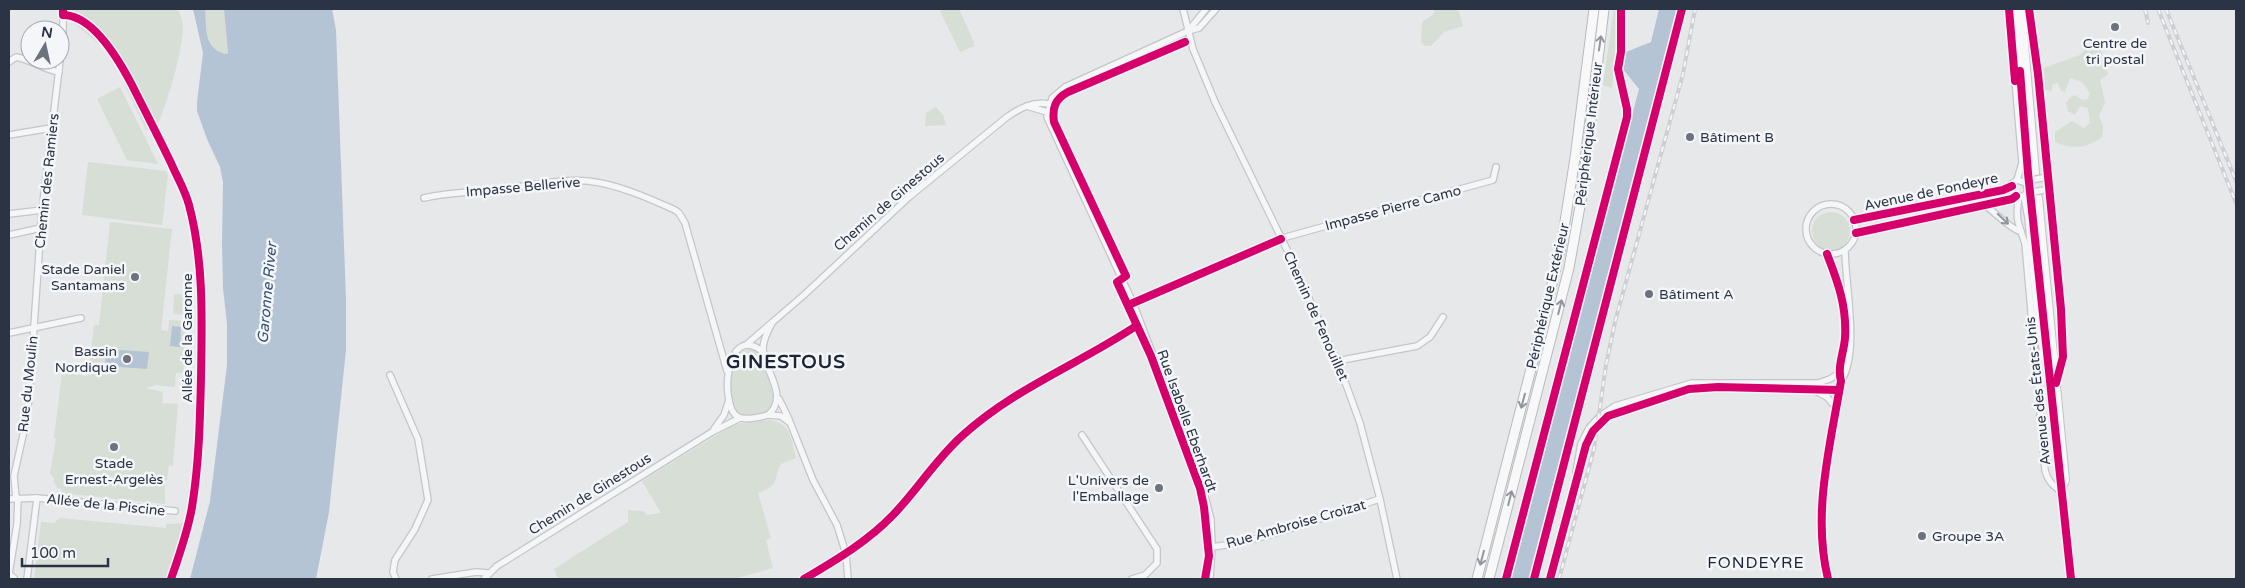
<svg xmlns="http://www.w3.org/2000/svg" width="2245" height="588" font-family="'Varela Round',sans-serif">
  <style>
    .green { fill: #d6ded6 }
    .water { fill: #b4c4d5 }
    .lines { fill: none; stroke-linecap: round; stroke-linejoin: round }
    .minor-casing { stroke: #c4c6c8; stroke-width: 8 }
    .major-casing { stroke: #c2c5c8; stroke-width: 10 }
    .highway-casing { stroke: #b8bbbf; stroke-width: 11 }
    .minor { stroke: #f5f6f7; stroke-width: 5.5 }
    .major { stroke: #f8f8f8; stroke-width: 8 }
    .highway { stroke: #f8f8f8; stroke-width: 9 }
    .rail-casing { stroke: #cecfd2; stroke-width: 4 }
    .rail { stroke: #f4f6f9; stroke-width: 2; stroke-dasharray: 5.5; stroke-linecap: butt }
    .minor-bridge-casing { stroke: #c4c6c8; stroke-width: 8; stroke-linecap: butt }
    .minor-bridge { stroke: #f5f6f7; stroke-width: 5.5 }
    .cycleway-casing { stroke: #f4f6f9; stroke-width: 11 }
    .cycleway { stroke: #d6006c; stroke-width: 8 }
    .oneway { stroke: #92969e }
    .oneway2 { stroke: #90959e }
    .poi-dot { fill: #6c737f; stroke: #f4f6f9; stroke-width: 2 }
    .labels { text-anchor: middle; dominant-baseline: central; stroke-width: 5; stroke-linejoin: round; paint-order: stroke }
    .poi-label { font-size: 14px; fill: #2b3445; stroke: #f4f6f9; text-anchor: start }
    .street-label { font-size: 14px; fill: #2b3445; stroke: #f4f6f9 }
    .water-label { font-size: 15px; font-style: italic; fill: #34527a; stroke: #f4f6f9 }
    .quarter-label { font-size: 16px; letter-spacing: 1px; fill: #1d2536; stroke: #f4f6f9 }
    .district-label { font-size: 19px; font-weight: bold; letter-spacing: 1px; fill: #1d2536; stroke: #f4f6f9 }
  </style>
  <rect width="100%" height="100%" fill="#e6e8ea"/>
  <!-- green -->
  <g class="green">
    <path d="M68,9H178C180,15 183,22 183,28C182,53 168,100 158,124L146,130L110,53L69,19Z"/>
    <path d="M205,9H224L228,53L225,54C203,46 207,29 205,9Z"/>
    <path d="M939,9H959L974,42V46L960,52Z"/>
    <path d="M1435,9H1458L1463,26L1444,32L1431,46H1425L1421,42L1422,22L1433,15Z"/>
    <path d="M1614,9H1619L1612,88L1603,85Z"/>
    <path d="M2090,44L2100,47L2108,74L2100,80L2105,102L2099,116L2103,127L2102,137C2088,148 2072,150 2055,142V132L2072,121L2084,128L2090,123L2088,108L2080,106L2075,115L2068,111L2066,103L2071,97L2075,95L2082,100L2088,99L2090,93L2082,82L2070,78L2065,92L2061,91L2058,83L2053,84L2051,92L2045,89L2044,68L2080,55Z"/>
    <path d="M120,87L158,164L127,160L97,99Z"/>
    <path d="M936,107L943,115L946,125L925,126L926,113Z"/>
    <path d="M88,162L166,171L168,175L162,225L82,215Z"/>
    <circle cx="1831" cy="231" r="19"/>
    <path d="M110,222L172,229L161,330L168,331L169,320L186,321L184,348L187,352L183,373H176L175,387L156,385L146,388L163,392L162,403L178,404L173,466L169,465L167,480H165V504L62,493L60,488L58,489L53,480L55,479L50,473L56,439L54,438L62,373L88,376L94,325H99Z"/>
    <path d="M174,294L188,295V315L173,314Z"/>
    <path d="M753,348L760,352L776,395L774,404L764,414L739,416C724,398 724,352 753,348Z"/>
    <path d="M770,420C792,424 791,440 796,458L781,464C772,480 781,485 758,493L771,538L766,540L773,568L734,579H558L554,569L628,522V510L643,511L647,515L661,513L642,481L730,427L741,423Z"/>
    <path d="M60,518L166,528V524L187,523L170,579H34L41,522L54,523Z"/>
  </g>
  <!-- water -->
  <g class="water">
    <path d="M193,9H205C207,29 203,47 225,54L228,53L224,9H332L336,30L346,299V350L329,512L316,579H190L210,501L227,365V324L223,288L222,243L223,182L220,167L207,139L197,111V102L203,53Z"/>
    <path d="M1659,9H1680L1530,579H1511L1639,89L1622,68L1626,52L1651,42Z"/>
    <path d="M172,326L181,327L180,347L170,346Z"/>
    <path d="M106,349L149,352L147,369L105,366Z"/>
  </g>
  <g class="lines">
    <defs>
      <g id="minor">
        <path d="M1183,9L1193,49L1215,102L1292,260L1340,368L1360,423L1380,499L1397,579"/>
        <path d="M2009,9L2022,163L2017,180"/>
        <path d="M2029,9C2039,83 2047,158 2054,233C2059,282 2068,333 2057,381"/>
        <path d="M1188,31L1206,9"/>
        <path d="M9,62L16,57C32,60 44,70 59,72"/>
        <path d="M1027,106L1047,112"/>
        <path d="M9,135L51,128"/>
        <path d="M2024,196L2028,218L2037,317L2046,370"/>
        <path d="M2019,197C2015,217 2018,224 2025,243L2045,470C2047,479 2051,484 2059,490H2063"/>
        <path d="M424,198C450,192 477,192 504,189C531,185 560,179 588,181C617,184 648,198 675,210L679,213L685,223L727,371"/>
        <circle cx="1831" cy="229" r="25"/>
        <path d="M1984,205C1997,213 2007,227 2021,232"/>
        <path d="M9,214L42,210"/>
        <path d="M1854,220L2003,190L2017,180L2026,183L2028,191L2024,196L2017,197L2012,192V186"/>
        <path d="M1856,233L2012,199L2016,196"/>
        <path d="M9,235L41,228"/>
        <path d="M1827,254C1838,282 1847,307 1845,338C1844,352 1837,367 1841,381C1830,446 1812,514 1828,579"/>
        <path d="M1133,303L1286,237L1493,180L1496,167"/>
        <path d="M9,333L81,318"/>
        <path d="M746,345L804,295L909,197L1007,117C1020,108 1033,101 1049,104"/>
        <path d="M763,352C725,320 719,407 738,417C746,421 760,417 768,415C790,396 764,371 763,349C763,340 767,332 772,323"/>
        <path d="M1337,361L1417,346L1430,337L1443,317"/>
        <path d="M390,375L418,439L428,500L415,529L395,560L393,572L396,579"/>
        <path d="M1841,381C1860,353 1845,284 1845,250"/>
        <path d="M1817,392L1827,397L1837,409"/>
        <path d="M779,399L788,417L813,480L837,525L846,554L848,579"/>
        <path d="M768,415L781,416L789,422"/>
        <path d="M714,429L724,415L729,400"/>
        <path d="M1082,435L1157,549V563L1145,575L1132,579"/>
        <path d="M1576,472L1581,444L1589,428L1600,416L1615,406L1692,383H1818L1830,379L1839,373"/>
        <path d="M16,498L14,476L25,426L29,399L42,210L63,36V9"/>
        <path d="M9,499L37,498L175,511"/>
        <path d="M1212,547C1265,541 1328,515 1380,499"/>
        <path d="M14,578L9,574L17,524L18,498"/>
        <path d="M27,579L37,498"/>
        <path d="M432,579L476,572L488,573"/>
        <path d="M484,579L497,566L712,432L740,418"/>
        <path d="M1210,579L1212,547L1211,520L1201,480L1133,303L1047,117L1052,98L1065,87L1188,31L1199,28L1216,9"/>
        <path d="M1550,579L1586,445L1593,431L1608,416L1689,389L1718,387L1839,390"/>
      </g>
      <g id="major">
        <path d="M2014,9L2028,173"/>
        <path d="M2021,9L2035,173"/>
        <path d="M2038,198L2065,480L2063,485"/>
        <path d="M2031,200L2071,579"/>
      </g>
      <g id="highway">
        <path d="M1477,579L1541,330L1561,247L1575,158L1594,9"/>
        <path d="M1489,579L1569,268L1582,195L1604,9"/>
      </g>
    </defs>
    <!-- minor casing -->
    <use href="#minor" class="minor-casing"/>
    <!-- major casing -->
    <use href="#major" class="major-casing"/>
    <!-- highway casing -->
    <use href="#highway" class="highway-casing"/>
    <!-- minor -->
    <use href="#minor" class="minor"/>
    <!-- major -->
    <use href="#major" class="major"/>
    <!-- highway -->
    <use href="#highway" class="highway"/>
    <defs>
      <g id="rail">
        <path d="M2145,9L2148,23"/>
        <path d="M2158,9L2236,203"/>
        <path d="M2166,9L2236,181"/>
        <path d="M1559,579L1594,449L1606,365L1615,322L1683,74L1695,9"/>
      </g>
    </defs>
    <!-- rail casing -->
    <use href="#rail" class="rail-casing"/>
    <!-- rail -->
    <use href="#rail" class="rail"/>
    <defs>
      <g id="minor-bridge">
        <path d="M2024,181L2048,177"/>
        <path d="M2027,193L2050,189"/>
      </g>
    </defs>
    <!-- minor-bridge casing -->
    <use href="#minor-bridge" class="minor-bridge-casing"/>
    <!-- minor-bridge -->
    <use href="#minor-bridge" class="minor-bridge"/>
    <defs>
      <g id="cycleway">
        <path d="M63,9V15C93,15 120,62 132,85C145,111 158,136 171,163C177,177 185,190 189,205C204,261 202,320 201,378C200,421 199,464 192,507C188,531 179,556 171,579"/>
        <path d="M2009,9L2015,81"/>
        <path d="M2029,9L2038,74L2061,309L2063,357L2056,383"/>
        <path d="M1185,42L1068,92C1055,99 1052,108 1054,122L1126,276L1117,282L1151,356L1200,488L1204,507L1209,556L1205,579"/>
        <path d="M2020,71L2028,173L2071,579"/>
        <path d="M1854,220L2003,190L2012,186"/>
        <path d="M1856,233L2012,199L2016,196"/>
        <path d="M1827,254C1838,282 1847,307 1845,338C1844,352 1837,367 1841,381C1830,446 1812,514 1828,579"/>
        <path d="M1133,303L1281,239"/>
        <path d="M804,579C836,560 867,542 893,515C918,489 936,459 963,435C1015,388 1079,364 1136,326"/>
        <path d="M1506,579L1627,117V109L1618,69L1621,52V9"/>
        <path d="M1534,579L1682,9"/>
        <path d="M1550,579L1586,445L1593,431L1608,416L1689,389L1718,387L1839,390"/>
      </g>
    </defs>
    <!-- cycleway casing -->
    <use href="#cycleway" class="cycleway-casing"/>
    <!-- cycleway -->
    <use href="#cycleway" class="cycleway"/>
  </g>
  <!-- one-way arrows -->
  <defs><path id="oneway-shaft" d="M-6 0H5M1.5-3L5.5 0L1.5 3" fill="none" stroke-width="1.6" stroke-linecap="round" stroke-linejoin="round" transform="scale(1.25)"/></defs>
  <g class="oneway">
    <use href="#oneway-shaft" transform="translate(1600 43) rotate(-82)"/>
    <use href="#oneway-shaft" transform="translate(1560 307) rotate(-76)"/>
    <use href="#oneway-shaft" transform="translate(1523 401) rotate(105)"/>
    <use href="#oneway-shaft" transform="translate(1510 498) rotate(-76)"/>
    <use href="#oneway-shaft" transform="translate(1482 558) rotate(105)"/>
  </g>
  <use class="oneway2" href="#oneway-shaft" transform="translate(2003 219) rotate(44)"/>
  <!-- markers -->
  <g class="poi-dot">
    <circle cx="2115" cy="27" r="5"/>
    <circle cx="1690" cy="137" r="5"/>
    <circle cx="135" cy="277" r="5"/>
    <circle cx="1649" cy="294" r="5"/>
    <circle cx="127" cy="359" r="5"/>
    <circle cx="114" cy="447" r="5"/>
    <circle cx="1159" cy="488" r="5"/>
    <circle cx="1922" cy="536" r="5"/>
  </g>
  <g class="labels">
    <!-- poi labels -->
    <g class="poi-label">
      <text x="2115" y="43" text-anchor="middle">Centre de<tspan x="2115" dy="16">tri postal</tspan></text>
      <text x="1700" y="137">Bâtiment B</text>
      <text x="125" y="269" text-anchor="end">Stade Daniel<tspan x="125" dy="16">Santamans</tspan></text>
      <text x="1659" y="294">Bâtiment A</text>
      <text x="117" y="351" text-anchor="end">Bassin<tspan x="117" dy="16">Nordique</tspan></text>
      <text x="114" y="463" text-anchor="middle">Stade<tspan x="114" dy="16">Ernest-Argelès</tspan></text>
      <text x="1149" y="480" text-anchor="end">L'Univers de<tspan x="1149" dy="16">l'Emballage</tspan></text>
      <text x="1932" y="536">Groupe 3A</text>
    </g>
    <!-- street labels -->
    <g class="street-label">
      <text transform="translate(1589 134) rotate(-83)">Périphérique Intérieur</text>
      <text transform="translate(47 181) rotate(-84)">Chemin des Ramiers</text>
      <text transform="translate(523 187) rotate(-5)">Impasse Bellerive</text>
      <text transform="translate(1931 192) rotate(-12)">Avenue de Fondeyre</text>
      <text transform="translate(889 202) rotate(-41)">Chemin de Ginestous</text>
      <text transform="translate(1393 208) rotate(-15)">Impasse Pierre Camo</text>
      <text transform="translate(1548 296) rotate(-77)">Périphérique Extérieur</text>
      <text transform="translate(1316 316) rotate(66)">Chemin de Fenouillet</text>
      <text transform="translate(187 338) rotate(-90)">Allée de la Garonne</text>
      <text transform="translate(28 384) rotate(-84)">Rue du Moulin</text>
      <text transform="translate(2038 391) rotate(-96)">Avenue des États-Unis</text>
      <text transform="translate(1187 421) rotate(70)">Rue Isabelle Eberhardt</text>
      <text transform="translate(590 494) rotate(-32)">Chemin de Ginestous</text>
      <text transform="translate(106 505) rotate(6)">Allée de la Piscine</text>
      <text transform="translate(1296 524) rotate(-16)">Rue Ambroise Croizat</text>
    </g>
    <!-- water labels -->
    <g class="water-label">
      <text transform="translate(267 293) rotate(-85)">Garonne River</text>
    </g>
    <!-- quarter labels -->
    <g class="quarter-label">
      <text x="1756" y="563">FONDEYRE</text>
    </g>
    <!-- district labels -->
    <g class="district-label">
      <text x="786" y="362">GINESTOUS</text>
    </g>
  </g>
  <!-- border -->
  <rect width="2245" height="588" fill="none" stroke="#2b3445" stroke-width="20"/>
  <!-- north arrow -->
  <g transform="translate(45 45) rotate(9)"><circle r="24" fill="#f4f6f9" stroke="#a4a8b1"/>
  <path d="M0-4L9 19L0 12L-9 19Z" fill="#6c737f"/>
  <text y="-8" font-size="14" font-weight="bold" text-anchor="middle" fill="#2b3445">N</text>
  </g>
  <!-- scale -->
  <path d="M22 558v8h86v-8" fill="none" stroke="#2b3445" stroke-width="2.5"/>
  <text x="30" y="558" font-size="15" fill="#2b3445" stroke="#f4f6f9" stroke-width="4" paint-order="stroke">100 m</text>
</svg>
